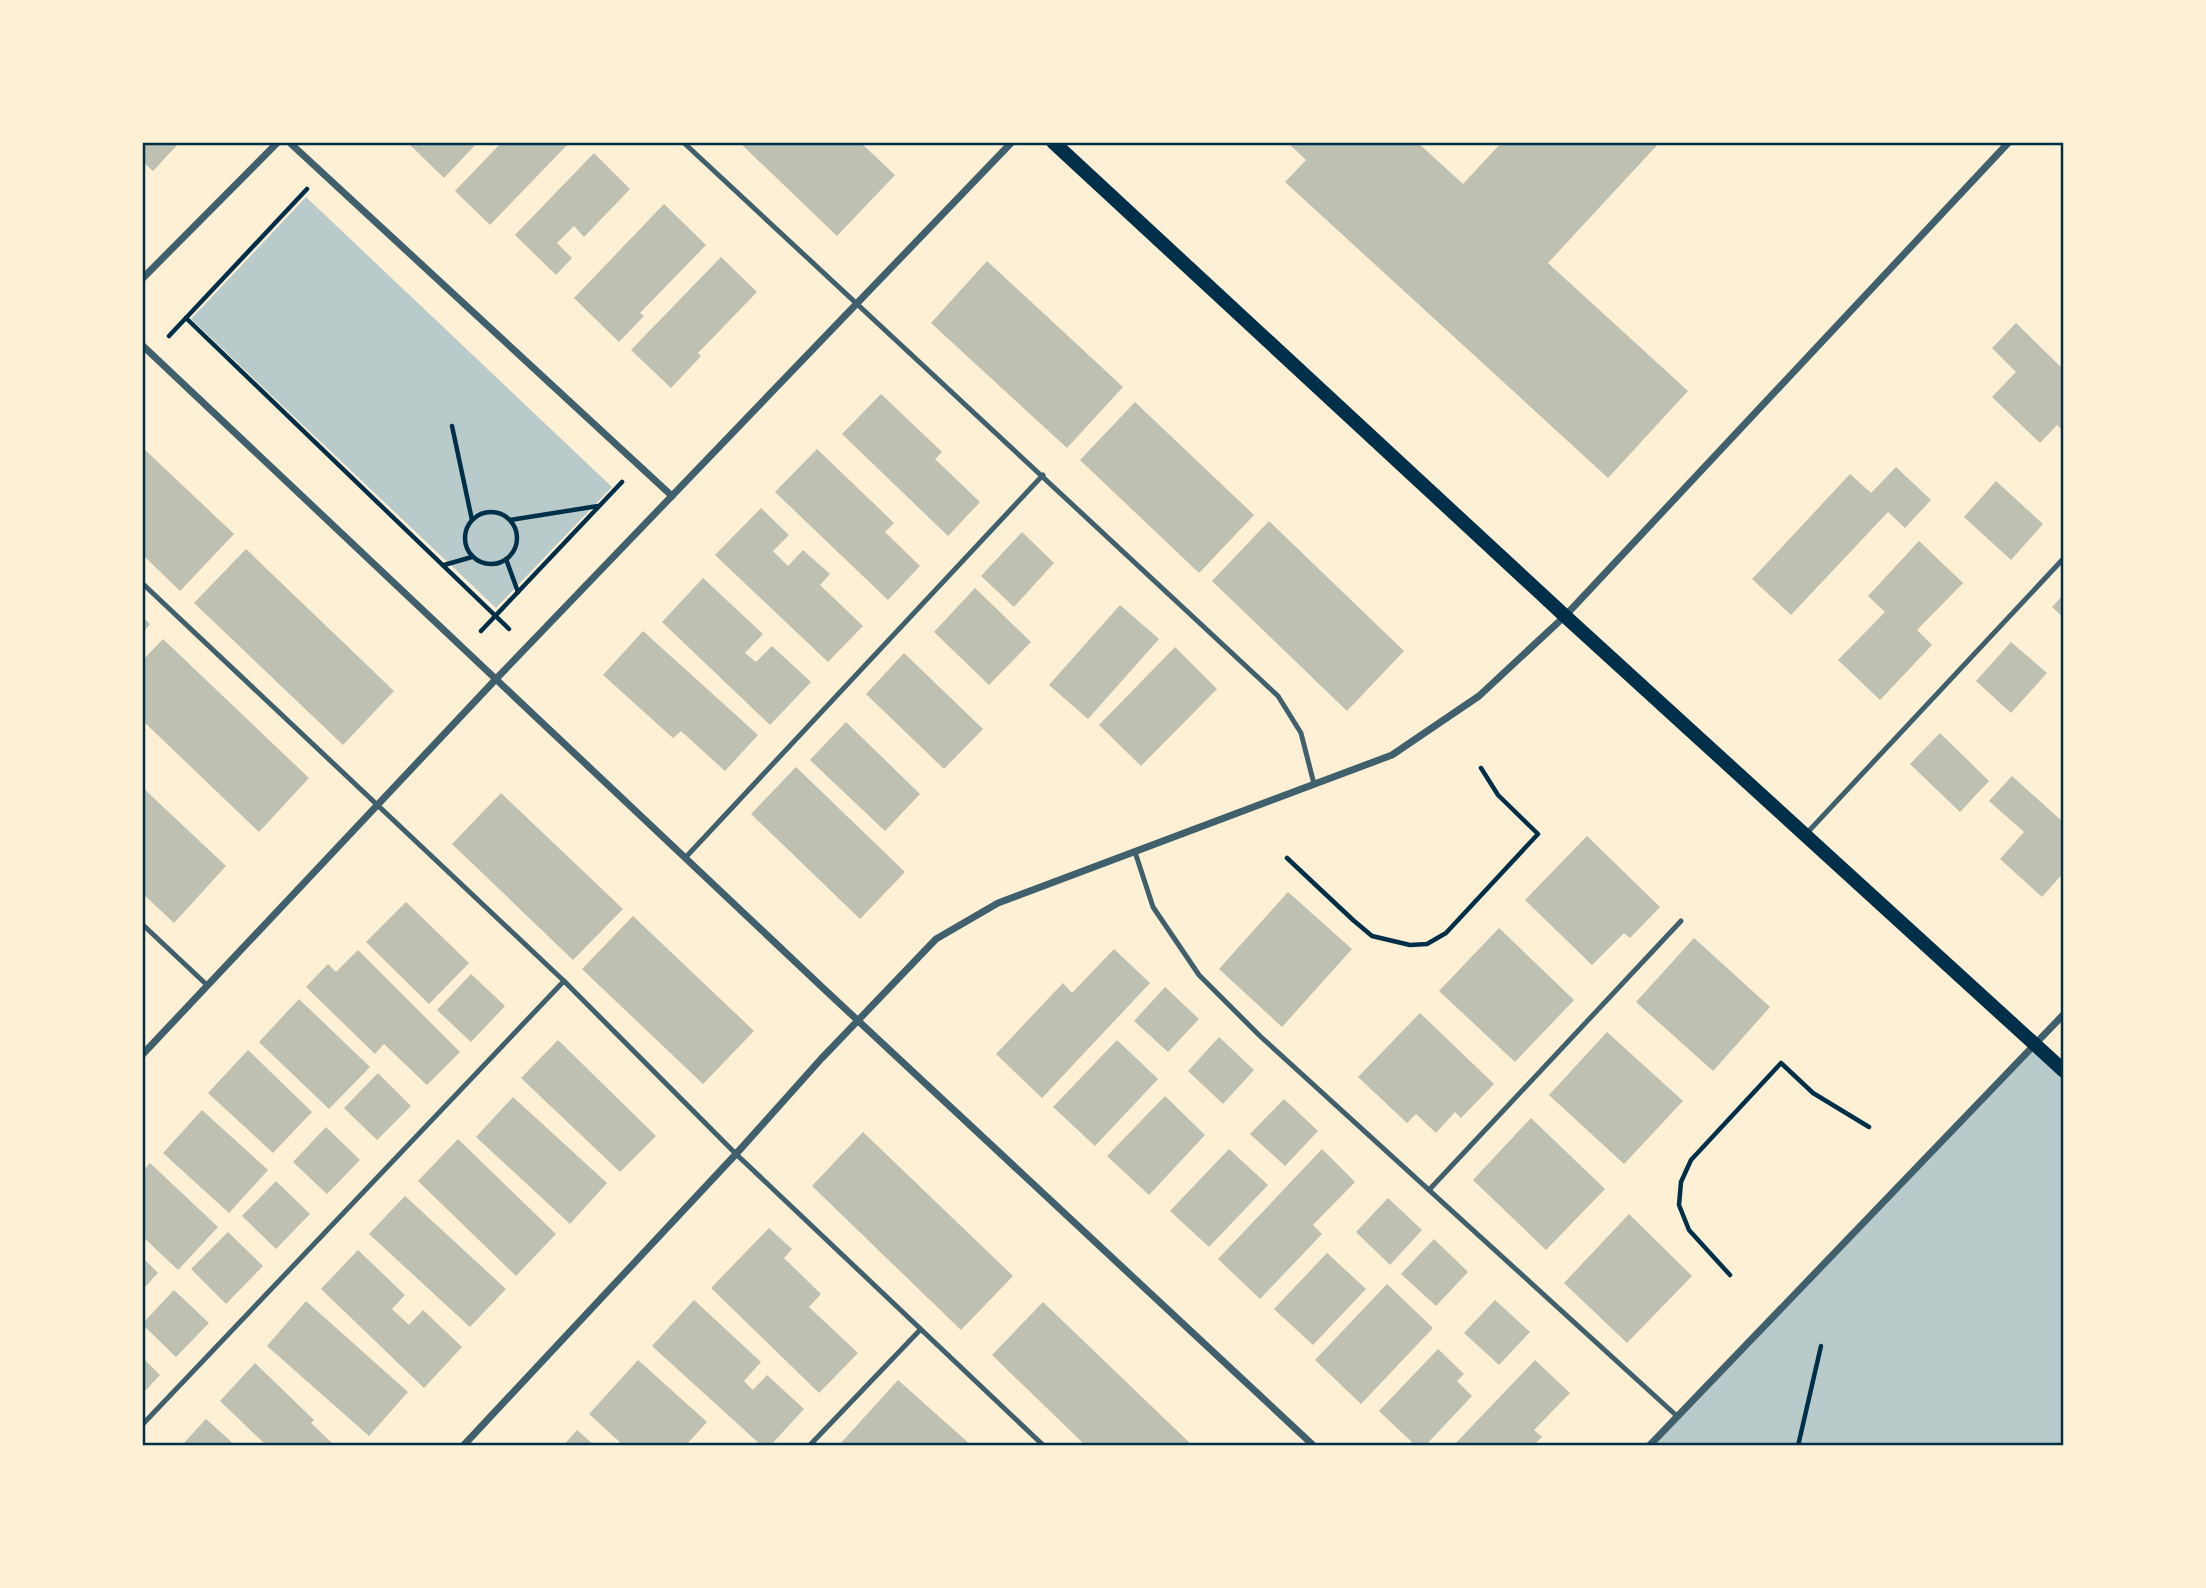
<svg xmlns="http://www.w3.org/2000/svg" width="2206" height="1588" font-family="'Exo 2',sans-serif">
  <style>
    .green { fill: #b9caca }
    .building { fill: #bec0b2 }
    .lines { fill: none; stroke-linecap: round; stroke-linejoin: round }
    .path { stroke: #003049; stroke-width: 4.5 }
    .service { stroke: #3f606c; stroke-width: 5 }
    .minor { stroke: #3f606c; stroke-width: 7 }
    .secondary { stroke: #003049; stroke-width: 14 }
    .neatline { fill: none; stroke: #003049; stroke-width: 2.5 }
  </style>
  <rect width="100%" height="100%" fill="#fdf0d5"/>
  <!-- green -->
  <g class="green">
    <path d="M306,197L612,487L496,608L191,319Z"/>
    <path d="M2036,1045L2064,1071V1446H1649Z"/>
  </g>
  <!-- building -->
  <g class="building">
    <path d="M142,142H180L153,171L142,161Z"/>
    <path d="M407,142H478L444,178Z"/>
    <path d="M502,142L569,143L490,225L455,191Z"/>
    <path d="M739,142H860L895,175L837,236Z"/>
    <path d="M1287,142H1417L1463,184L1502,142H1660L1548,263L1688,391L1608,478L1285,182L1306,160Z"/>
    <path d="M594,153L630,189L584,237L574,226L557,243L572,258L556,275L515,235Z"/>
    <path d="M664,204L706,245L640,313L644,316L619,342L574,298Z"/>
    <path d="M721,257L757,292L698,353L701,356L671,388L631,350Z"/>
    <path d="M987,261L1123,387L1067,448L931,323Z"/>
    <path d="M2016,323L2064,370V431L2057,425L2040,443L1992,397L2016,372L1992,348Z"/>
    <path d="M881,394L942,452L935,459L980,502L948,536L842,434Z"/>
    <path d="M1135,402L1254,515L1199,573L1080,460Z"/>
    <path d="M142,447L234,534L180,591L142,554Z"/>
    <path d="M817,449L894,523L885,532L920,566L888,600L775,492Z"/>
    <path d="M1896,467L1931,500L1905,528L1888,512L1791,615L1752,579L1850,474L1871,493Z"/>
    <path d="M1996,481L2043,524L2011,560L1964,517Z"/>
    <path d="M761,508L789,535L773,551L788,566L803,550L830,574L820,585L863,626L828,662L715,555Z"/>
    <path d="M1269,521L1404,651L1347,711L1212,581Z"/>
    <path d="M1022,532L1054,563L1014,607L981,576Z"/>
    <path d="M1919,541L1963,583L1917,630L1932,645L1880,700L1838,660L1885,612L1868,596Z"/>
    <path d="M246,549L394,691L343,745L194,603Z"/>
    <path d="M703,578L763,634L745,653L756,662L772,646L811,682L770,725L662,622Z"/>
    <path d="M975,588L1031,642L989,685L934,632Z"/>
    <path d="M2064,594V618L2052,607Z"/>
    <path d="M1120,605L1159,639L1088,719L1049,685Z"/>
    <path d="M142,616L150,624L142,634Z"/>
    <path d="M643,631L758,735L725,771L681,731L673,738L603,675Z"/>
    <path d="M163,639L309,778L259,832L142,720V661Z"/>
    <path d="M2011,642L2047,673L2011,713L1976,681Z"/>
    <path d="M1175,647L1217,689L1141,766L1099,725Z"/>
    <path d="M904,653L983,729L944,769L866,694Z"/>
    <path d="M846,722L920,794L885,831L810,760Z"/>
    <path d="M1940,733L1989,781L1960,812L1910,764Z"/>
    <path d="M796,767L905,872L860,919L751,814Z"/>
    <path d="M2012,776L2064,823V872L2042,897L2000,859L2024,832L1989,801Z"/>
    <path d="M142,787L226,866L174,923L142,893Z"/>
    <path d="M501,793L623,909L573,960L452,844Z"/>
    <path d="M1587,836L1660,907L1630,938L1624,933L1592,965L1525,900Z"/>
    <path d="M1288,892L1352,949L1282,1027L1219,969Z"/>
    <path d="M406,902L469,963L429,1004L366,942Z"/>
    <path d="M633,916L754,1031L703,1084L582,969Z"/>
    <path d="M1499,928L1574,1000L1515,1062L1439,991Z"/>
    <path d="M1694,938L1770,1007L1713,1071L1636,1002Z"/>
    <path d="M1114,949L1150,983L1042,1098L996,1054L1063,983L1072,993Z"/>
    <path d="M358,950L460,1052L427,1085L384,1044L375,1054L306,987L328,964L336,972Z"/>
    <path d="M471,974L505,1006L471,1042L437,1010Z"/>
    <path d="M1165,987L1199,1019L1168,1052L1134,1021Z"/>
    <path d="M299,999L370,1067L329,1109L259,1042Z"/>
    <path d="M1420,1013L1494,1084L1461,1118L1455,1112L1436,1133L1416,1114L1407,1123L1358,1077Z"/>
    <path d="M1607,1032L1683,1101L1624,1164L1549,1095Z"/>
    <path d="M1219,1037L1254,1070L1223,1104L1188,1071Z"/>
    <path d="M558,1040L656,1136L620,1172L521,1078Z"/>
    <path d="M1117,1040L1158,1079L1095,1146L1053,1107Z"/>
    <path d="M248,1050L312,1112L273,1153L208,1093Z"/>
    <path d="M378,1073L411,1106L377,1140L344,1108Z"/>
    <path d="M1165,1096L1205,1135L1149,1195L1107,1156Z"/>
    <path d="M513,1097L607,1183L570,1224L476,1137Z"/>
    <path d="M1284,1099L1318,1131L1285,1166L1250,1134Z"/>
    <path d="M202,1110L268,1170L229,1213L163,1153Z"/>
    <path d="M1531,1118L1605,1189L1546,1250L1473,1180Z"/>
    <path d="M326,1127L360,1160L327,1194L293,1162Z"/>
    <path d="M863,1132L1013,1276L961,1330L812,1186Z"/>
    <path d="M458,1139L556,1234L516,1276L418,1181Z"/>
    <path d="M1229,1149L1268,1185L1209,1247L1170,1211Z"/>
    <path d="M1322,1149L1355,1182L1313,1225L1322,1234L1260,1299L1218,1259Z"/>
    <path d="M150,1163L218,1227L178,1270L142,1236V1172Z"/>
    <path d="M276,1181L310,1214L276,1249L242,1216Z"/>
    <path d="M405,1196L506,1289L470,1327L369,1234Z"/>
    <path d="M1388,1198L1422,1230L1390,1265L1356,1232Z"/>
    <path d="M1629,1214L1692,1276L1627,1343L1564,1283Z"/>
    <path d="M769,1228L792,1249L784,1258L821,1294L809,1307L858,1353L819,1393L711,1288Z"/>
    <path d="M228,1232L263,1266L226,1304L191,1269Z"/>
    <path d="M1434,1239L1468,1272L1436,1306L1401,1274Z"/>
    <path d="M358,1250L405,1295L392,1309L409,1325L423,1310L462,1347L424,1388L321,1289Z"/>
    <path d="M1327,1253L1366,1289L1313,1345L1274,1309Z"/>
    <path d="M142,1257L158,1273L142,1290Z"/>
    <path d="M1387,1284L1433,1328L1361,1404L1315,1360Z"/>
    <path d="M174,1290L209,1323L176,1357L142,1324Z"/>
    <path d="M694,1300L761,1362L744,1381L753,1390L767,1375L804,1409L770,1446H762L652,1346Z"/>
    <path d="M1495,1300L1530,1332L1499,1365L1464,1333Z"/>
    <path d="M306,1301L408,1392L369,1436L267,1346Z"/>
    <path d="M1043,1302L1193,1446H1086L992,1355Z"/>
    <path d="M1438,1349L1464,1374L1457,1381L1472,1396L1425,1446H1416L1379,1411Z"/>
    <path d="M142,1357L160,1375L142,1394Z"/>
    <path d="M638,1360L707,1422L687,1444L689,1446H624L589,1414Z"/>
    <path d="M1535,1360L1570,1393L1534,1430L1542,1437L1533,1446H1453Z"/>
    <path d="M255,1363L314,1420L311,1423L335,1446H267L220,1401Z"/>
    <path d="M898,1380L972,1446H842L840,1444Z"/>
    <path d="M206,1419L236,1446H181Z"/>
    <path d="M577,1430L595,1446H563Z"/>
  </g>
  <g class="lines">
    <!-- path -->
    <g class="path">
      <path d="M186,318L509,629"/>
      <path d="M169,336L307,189"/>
      <path d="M452,426L472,520"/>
      <circle cx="491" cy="538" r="26"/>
      <path d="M510,520L598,506"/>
      <path d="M506,559L518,592"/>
      <path d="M444,565L472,557"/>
      <path d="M481,631L622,482"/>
      <path d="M1287,858L1353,920L1372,936L1410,945L1427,944L1446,933L1538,834L1498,795L1481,768"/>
      <path d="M1730,1275L1689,1230L1679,1205L1681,1182L1691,1160L1781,1063L1813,1093L1869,1127"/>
      <path d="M1798,1446L1821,1346"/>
    </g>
    <!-- service -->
    <g class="service">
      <path d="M683,142L1278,696L1301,733L1314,784"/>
      <path d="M142,583L564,981L736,1154L1044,1446"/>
      <path d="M1806,834L2064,558"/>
      <path d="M1135,852L1153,907L1199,975L1260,1036L1678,1417"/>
      <path d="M685,858L1043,475"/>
      <path d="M142,924L208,986"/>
      <path d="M1429,1190L1681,921"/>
      <path d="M142,1425L564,981"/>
      <path d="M809,1446L920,1330"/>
    </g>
    <!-- minor -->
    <g class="minor">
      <path d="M289,142L672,496"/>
      <path d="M142,279L278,142"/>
      <path d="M142,345L823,988L1314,1446"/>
      <path d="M142,1055L496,679L1012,142"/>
      <path d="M463,1446L736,1154L821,1059L936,939L998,903L1392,755L1479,696L1565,616L2009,142"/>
      <path d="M1649,1446L2064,1014"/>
    </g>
    <!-- secondary -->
    <path class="secondary" d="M1053,142L1565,616L2064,1071"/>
  </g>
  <!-- border -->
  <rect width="2206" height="1588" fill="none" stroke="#fdf0d5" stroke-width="287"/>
  <rect x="144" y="144" width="1918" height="1300" class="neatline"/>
</svg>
